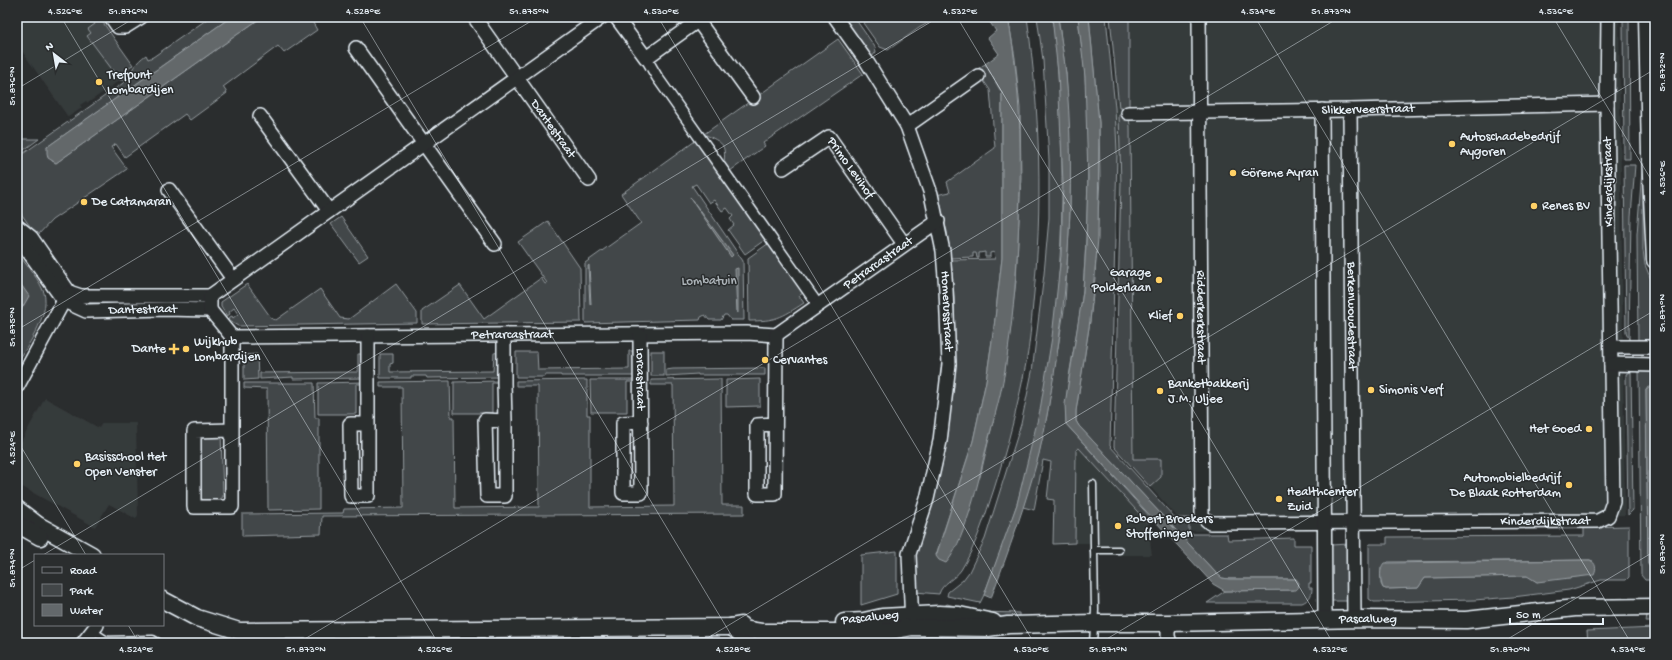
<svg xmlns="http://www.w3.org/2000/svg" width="1672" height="660" font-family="'Gochi Hand',sans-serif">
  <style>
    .built { fill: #363a3b }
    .green { fill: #424648; stroke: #959ca0; fill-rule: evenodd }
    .water { fill: #63686b; stroke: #989fa3 }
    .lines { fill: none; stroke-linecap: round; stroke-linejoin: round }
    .service-casing { stroke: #e8f1f8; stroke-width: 9 }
    .pedestrian-casing { stroke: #e8f1f8; stroke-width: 13 }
    .minor-casing { stroke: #e8f1f8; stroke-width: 16 }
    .tertiary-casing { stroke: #e8f1f8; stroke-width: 19 }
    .service { stroke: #2a2d2e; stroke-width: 6 }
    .pedestrian { stroke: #2a2d2e; stroke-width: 10 }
    .minor { stroke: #2a2d2e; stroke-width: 13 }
    .tertiary { stroke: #2a2d2e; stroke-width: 16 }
    .ticks { fill: none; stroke: #e8f1f8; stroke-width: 1; stroke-opacity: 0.45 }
    .poi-dot { fill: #ffd166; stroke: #2a2d2e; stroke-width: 1.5 }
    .labels { text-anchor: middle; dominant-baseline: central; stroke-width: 3; stroke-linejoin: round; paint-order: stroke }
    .poi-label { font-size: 13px; fill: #e8f1f8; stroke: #2a2d2e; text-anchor: start }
    .street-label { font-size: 13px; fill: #e8f1f8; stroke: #2a2d2e }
    .park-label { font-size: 13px; fill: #aeb5ba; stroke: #2a2d2e }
    .neatline { fill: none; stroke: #e8f1f8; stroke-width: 1.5 }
    .ticks-label { font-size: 10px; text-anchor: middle; fill: #e8f1f8 }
  </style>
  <rect width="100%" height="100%" fill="#2a2d2e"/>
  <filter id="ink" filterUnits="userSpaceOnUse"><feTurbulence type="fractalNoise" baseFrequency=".025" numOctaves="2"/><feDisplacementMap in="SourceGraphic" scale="8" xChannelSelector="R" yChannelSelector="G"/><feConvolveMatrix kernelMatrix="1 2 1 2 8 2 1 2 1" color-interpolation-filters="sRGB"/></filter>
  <g filter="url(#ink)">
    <!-- built -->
    <g class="built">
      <path d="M17,17H91L96,23L91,33L87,36L120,80L88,103L86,101L80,105L82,108L68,117L17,44Z"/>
      <path d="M1113,17H1619L1625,515L1190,531L1125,459Z"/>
      <path d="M45,398L99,428L102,423H136L138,515L136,519L109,504L95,527L17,484V465L19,462L17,461V449Z"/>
      <path d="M1079,447L1148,523L1152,555H1089V543H1075L1076,450Z"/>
    </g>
    <!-- green -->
    <g class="green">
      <path d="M99,17L133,65L129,67L124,80H120L87,36L91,33L88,29L95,24L94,21Z"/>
      <path d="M202,17H231L47,147L52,161L56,163L262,17H321L313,23L317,30L284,53L278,46L223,87L227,93L190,120L185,114L125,157L116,144L111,147L127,169L52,220L37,236L17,208V158L126,81C131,70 136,62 146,55L148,59L153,57L206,20Z"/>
      <path d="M846,17H854L875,47L876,52L871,58L843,20Z"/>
      <path d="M872,17H933L928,23L919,28L888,50L880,47L863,23Z"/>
      <path d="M1008,17H1027C1040,112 1043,208 1033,303C1031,323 1030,344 1026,363C1018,406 1007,448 994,489C985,516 976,546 961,570C955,579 942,583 939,594L915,592L914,558L947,435L950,411L955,339L954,296L951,260L995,259L994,252L990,253V257H985V252L979,253V258H977L976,253H973V257L950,258L947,231L936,195L950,192L947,182L995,148L990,90L976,70L985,64L1002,93V258L994,327L986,381L973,441L936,555L980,477L1005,370L1016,281L1021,178L1020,108L1015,58Z"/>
      <path d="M1037,17H1052L1055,36C1066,161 1066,286 1041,410C1034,441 1026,473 1017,504C1007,535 995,565 984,595L980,603L947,596L948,592L963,580L969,572L985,539L1021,424L1032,372L1044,274L1049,218V160L1043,60Z"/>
      <path d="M1058,17H1078C1080,37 1084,57 1085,77C1090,148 1088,219 1083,289C1079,334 1064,380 1066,424L1152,519L1148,523L1079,448L1076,450L1075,543L1053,544L1054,500L1047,499L1051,462L1043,460L1034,510L1023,507L1039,453L1047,415L1065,304L1070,212V151L1066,73Z"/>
      <path d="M1089,17H1106L1115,108L1117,152L1110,446L1175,518H1189V534H1227L1228,540L1294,538V545H1311V583H1309V588H1312C1312,596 1309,600 1302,603H1207L1225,591L1294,590L1296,579H1229L1222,578L1215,572L1079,426L1076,421V411L1090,321L1095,278L1100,177L1099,123Z"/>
      <path d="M1110,17H1129V108H1119Z"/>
      <path d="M1623,17H1629L1630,159H1624Z"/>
      <path d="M838,39L863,74L763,143L765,146L730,171L724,164C726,143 723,143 704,134Z"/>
      <path d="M1119,115H1127L1129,117L1130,127L1133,459H1161V477L1150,487L1114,447L1121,183Z"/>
      <path d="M17,139H39L17,155Z"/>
      <path d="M698,139L766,239L745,254L728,230L734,225L730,219L733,216L727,208L722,211L714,200L709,203L696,184L692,186L743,261L744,320H731L727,315H724L721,320H709L705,315L701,317L700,320L585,323V263L641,223L621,194Z"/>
      <path d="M1643,157V250L1645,265L1655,289V339L1638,343L1637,234Z"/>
      <path d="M1624,165H1635L1631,216L1629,339L1626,332Z"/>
      <path d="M341,217L368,256L359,262L331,224Z"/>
      <path d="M548,221L580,268L581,322L422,324V311L460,285L484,319L541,278L545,284L547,283L518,242Z"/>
      <path d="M769,243L804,292L799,296L804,303C781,318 775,321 749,321L748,258Z"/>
      <path d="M17,252C25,264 36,275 42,288C54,310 28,344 17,364Z"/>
      <path d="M247,284L272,319L276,320L320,289L340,318L349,319L396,284L417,313V323L238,326L231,322L228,318L232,316L233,318L238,314L234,308L229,312L230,314L227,316L221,307V302Z"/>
      <path d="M629,351H636V376H561V375H545V377H516V352H537L538,370L629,369Z"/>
      <rect x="651" y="351" width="13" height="25"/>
      <path d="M500,352V377L427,378L426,376H411V378H380V354H393V363L390,364V372L493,371L494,353Z"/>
      <path d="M257,354L258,379L244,380V355Z"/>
      <path d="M358,354H365V378L293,379V377L260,379V373L358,372Z"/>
      <path d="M765,368V375H698V374L666,376V370L673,369Z"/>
      <path d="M1639,368L1655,371V389L1654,388L1648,387L1646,390L1648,564L1650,567H1655V580H1645L1641,575Z"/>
      <path d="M1631,371L1633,510L1628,515L1626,374Z"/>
      <path d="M721,379L722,505H744V514L322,516L321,534L242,536V514L343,513L344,509L403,508L402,387H380V382L450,381L451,417H454L455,508L539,507L538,386H516V381L587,380V415H590V507L674,506L673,385H651V380Z"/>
      <path d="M760,379V406L726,407V380Z"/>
      <path d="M590,380H636V382H627V412H591Z"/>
      <path d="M500,381L501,383H492V413H454V382Z"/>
      <path d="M365,382V384H356V414H318V383Z"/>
      <path d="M244,383H314L315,418H319V509L268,510L267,389L244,388Z"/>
      <path d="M221,434L223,497C216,503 205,504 199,496V438L201,435Z"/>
      <path d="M1629,526V577L1626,580H1601L1569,590L1513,597L1474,600L1374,602L1369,599V546L1370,544H1387V537L1584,536V527ZM1590,560L1593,561L1537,582L1528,576L1425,578L1418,588L1386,589L1383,588L1381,584V568L1388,562Z"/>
      <path d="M1349,544V601H1332L1331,545Z"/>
      <path d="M897,551V594L861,605V555Z"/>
      <path d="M947,604L978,612L1019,613V619L997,618L943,607Z"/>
      <path d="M1647,614H1655V622H1646Z"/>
      <path d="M1655,628V643H1588L1587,631Z"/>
    </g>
    <!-- water -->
    <g class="water">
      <path d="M231,17H262L56,163L48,158L47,153V147Z"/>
      <path d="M986,17H1008C1022,94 1022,163 1018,240C1016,284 1012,327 1005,370C1000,401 990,431 983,461C978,486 962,546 946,563L939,560L936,556L973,441L986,381L994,327L1002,258V93L985,64L999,54L988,38L996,31Z"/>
      <path d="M1052,17H1058C1060,36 1064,55 1066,74C1075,172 1070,271 1055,368C1050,397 1046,426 1039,454C1026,503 1009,550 991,598L984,595L1017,504L1040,410L1052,337L1061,255L1063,183L1058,73Z"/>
      <path d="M1078,17H1089L1099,123L1098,239L1090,321L1076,411V421L1079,426L1215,572L1222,578L1229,579H1296L1299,583L1298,588L1295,590L1225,591L1213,584L1066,424L1065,404L1083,292L1086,244L1088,177L1085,77Z"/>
      <path d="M690,197L733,255L731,257Z"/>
      <path d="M589,265L591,304L590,305L588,266Z"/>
      <path d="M738,268V313H737L735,269Z"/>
      <path d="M17,279L29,296L17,317Z"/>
      <path d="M1652,386L1655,389V567H1650L1648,564L1646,390Z"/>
      <path d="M1590,560C1596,563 1597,569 1594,575L1537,582L1527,576L1425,578L1418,588L1386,589L1383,588C1380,581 1379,568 1384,563Z"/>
    </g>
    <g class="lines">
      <defs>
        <g id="service">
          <path d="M1094,550H1119"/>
          <path d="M93,631L107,640V643"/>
          <path d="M107,640L153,639L160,643"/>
          <path d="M1093,643L1095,610L1093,484"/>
        </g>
        <path id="pedestrian" d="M646,58L657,77L818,305"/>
        <g id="minor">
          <path d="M111,17L118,27H125L141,17"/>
          <path id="s1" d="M474,17L589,180"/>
          <path d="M616,17L646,58L703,17"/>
          <path id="s2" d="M835,17L867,62L907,126L931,194L943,251L946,290L949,364L940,441L927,499L909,554L912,625"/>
          <path id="s3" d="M1199,17L1202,516L1210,523L1598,521L1608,516L1613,502L1607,104L1608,17"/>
          <path d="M698,21L753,97"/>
          <path d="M356,48L495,244"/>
          <path d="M1322,110L1325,619"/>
          <path id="s4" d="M1350,110L1354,619"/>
          <path id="s5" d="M1128,113L1350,110L1607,104"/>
          <path d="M260,116L329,211"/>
          <path d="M907,126L978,76"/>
          <path id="s6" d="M783,168L829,137L904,244"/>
          <path d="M169,190L233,279"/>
          <path d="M17,226L31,237L69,292"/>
          <path d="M17,232L25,247L64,301"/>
          <path d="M69,292L81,296H210"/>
          <path id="s7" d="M64,301L86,311L166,309L210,310"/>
          <path id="s8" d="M210,310L232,337L747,333L776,335L938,221"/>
          <path d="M210,310V296L602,17"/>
          <path id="s9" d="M640,335L641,493H623V423L641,422"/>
          <path d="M504,336V383L505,421V496H487L485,420L505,421"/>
          <path d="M232,337V507H194V431L232,430"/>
          <path d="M1612,347H1655"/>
          <path d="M1611,364L1655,365"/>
          <path d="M17,387L68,293"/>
          <path d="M368,424H350L351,496H368V336"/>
          <path d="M775,424L757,425V494H775L776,335"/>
          <path d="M1168,623V636L1170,643"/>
          <path d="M730,627L748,643"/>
          <path d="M83,643L97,625"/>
        </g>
        <g id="tertiary">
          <path d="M1647,17L1650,154L1655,260"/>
          <path d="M17,509L38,525L92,555"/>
          <path d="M17,524L40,537"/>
          <path d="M163,600L197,618L239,631L730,627L741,625"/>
          <path d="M844,622L864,621L882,617L939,614L959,615L993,622"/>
          <path id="s10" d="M730,627L761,632H884L912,627L988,628L1008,625L1094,623H1168L1362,619L1466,620L1575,608L1655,607"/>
        </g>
      </defs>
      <!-- service casing -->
      <use href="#service" class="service-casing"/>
      <!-- pedestrian casing -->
      <use href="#pedestrian" class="pedestrian-casing"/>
      <!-- minor casing -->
      <use href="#minor" class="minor-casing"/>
      <!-- tertiary casing -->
      <use href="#tertiary" class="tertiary-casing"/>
      <!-- service -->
      <use href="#service" class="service"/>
      <!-- pedestrian -->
      <use href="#pedestrian" class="pedestrian"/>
      <!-- minor -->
      <use href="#minor" class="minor"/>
      <!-- tertiary -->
      <use href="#tertiary" class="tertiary"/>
    </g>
  </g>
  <!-- ticks -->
  <path class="ticks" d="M61,17L438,643M360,17L736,643M658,17L1034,643M957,17L1333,643M1255,17L1631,643M1553,17L1655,186M17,89L136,17M17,330L538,17M17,440L86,555M43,555L939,17M17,571L35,560M128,625L139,643M298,643L1340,17M699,643L1655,69M1100,643L1655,310M1501,643L1655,551"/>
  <!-- markers -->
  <g class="poi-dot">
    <circle cx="99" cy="82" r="4"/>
    <circle cx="1452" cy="144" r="4"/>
    <circle cx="1233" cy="173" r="4"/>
    <circle cx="84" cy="202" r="4"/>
    <circle cx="1534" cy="206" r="4"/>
    <circle cx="1159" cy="280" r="4"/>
    <circle cx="1180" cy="316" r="4"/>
    <path d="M172 343h4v4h4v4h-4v4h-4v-4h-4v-4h4z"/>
    <circle cx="186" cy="349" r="4"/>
    <circle cx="765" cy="360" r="4"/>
    <circle cx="1371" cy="390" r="4"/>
    <circle cx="1160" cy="391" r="4"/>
    <circle cx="1589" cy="429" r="4"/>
    <circle cx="77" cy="464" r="4"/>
    <circle cx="1569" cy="485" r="4"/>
    <circle cx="1279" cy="499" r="4"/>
    <circle cx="1118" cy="526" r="4"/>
  </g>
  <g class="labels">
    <!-- poi labels -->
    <g class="poi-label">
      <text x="107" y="75">Trefpunt<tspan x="107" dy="15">Lombardijen</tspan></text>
      <text x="1460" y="137">Autoschadebedrijf<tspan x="1460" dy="15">Aygoren</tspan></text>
      <text x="1241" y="173">Göreme Ayran</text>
      <text x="92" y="202">De Catamaran</text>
      <text x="1542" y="206">Renes BV</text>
      <text x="1151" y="273" text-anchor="end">Garage<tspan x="1151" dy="15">Polderlaan</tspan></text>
      <text x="1172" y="316" text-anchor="end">Klief</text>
      <text x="194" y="342">Wijkhub<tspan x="194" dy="15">Lombardijen</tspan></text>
      <text x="166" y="349" text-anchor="end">Dante</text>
      <text x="773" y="360">Cervantes</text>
      <text x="1168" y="384">Banketbakkerij<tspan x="1168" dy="15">J.M. Uljee</tspan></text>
      <text x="1379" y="390">Simonis Verf</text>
      <text x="1581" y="429" text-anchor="end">Het Goed</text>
      <text x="85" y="457">Basisschool Het<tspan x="85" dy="15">Open Venster</tspan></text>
      <text x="1561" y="478" text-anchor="end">Automobielbedrijf<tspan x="1561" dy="15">De Blaak Rotterdam</tspan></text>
      <text x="1287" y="492">Healthcenter<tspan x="1287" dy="15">Zuid</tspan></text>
      <text x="1126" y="519">Robert Broekers<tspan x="1126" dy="15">Stofferingen</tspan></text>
    </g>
    <!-- street labels -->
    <g class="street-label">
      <text stroke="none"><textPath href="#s5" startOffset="240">Slikkerveerstraat</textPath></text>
      <text stroke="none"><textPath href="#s1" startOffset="137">Dantestraat</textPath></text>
      <text stroke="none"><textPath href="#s6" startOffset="93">Primo Levihof</textPath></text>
      <text transform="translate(1609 182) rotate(-91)">Kinderdijkstraat</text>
      <text stroke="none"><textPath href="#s8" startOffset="704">Petrarcastraat</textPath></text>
      <text stroke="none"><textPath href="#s7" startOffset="81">Dantestraat</textPath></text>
      <text stroke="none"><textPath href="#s2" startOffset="321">Homerusstraat</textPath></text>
      <text stroke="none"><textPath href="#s4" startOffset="206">Berkenwoudestraat</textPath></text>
      <text stroke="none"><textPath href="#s3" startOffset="300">Ridderkerkstraat</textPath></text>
      <text stroke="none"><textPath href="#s8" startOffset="315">Petrarcastraat</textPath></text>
      <text stroke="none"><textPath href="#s9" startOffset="44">Lorcastraat</textPath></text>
      <text stroke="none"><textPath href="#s3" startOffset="845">Kinderdijkstraat</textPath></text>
      <text transform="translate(870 618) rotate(-6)">Pascalweg</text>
      <text stroke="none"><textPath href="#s10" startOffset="639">Pascalweg</textPath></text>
    </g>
    <!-- park labels -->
    <g class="park-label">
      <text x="709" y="281">Lombatuin</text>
    </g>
  </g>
  <!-- margin -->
  <rect width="1672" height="660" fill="none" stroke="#2a2d2e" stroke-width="44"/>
  <!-- legend -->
  <rect x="34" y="554" width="130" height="72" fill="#2a2d2e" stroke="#767b7f"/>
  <rect x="42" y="567" width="20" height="6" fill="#2a2d2e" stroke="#767b7f"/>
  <text x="70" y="574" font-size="12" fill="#e8f1f8">Road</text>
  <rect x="42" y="584" width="20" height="12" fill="#424648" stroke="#767b7f"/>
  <text x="70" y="594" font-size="12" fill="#e8f1f8">Park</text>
  <rect x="42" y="604" width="20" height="12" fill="#63686b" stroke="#767b7f"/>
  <text x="70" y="614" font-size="12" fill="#e8f1f8">Water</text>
  <!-- north arrow -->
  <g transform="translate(54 54) rotate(329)" stroke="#2a2d2e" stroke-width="3" paint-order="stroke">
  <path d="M0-3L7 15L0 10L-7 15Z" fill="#e8f1f8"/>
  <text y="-6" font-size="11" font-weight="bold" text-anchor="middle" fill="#e8f1f8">N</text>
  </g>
  <!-- scale -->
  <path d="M1510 618v6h93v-6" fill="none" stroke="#e8f1f8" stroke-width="2"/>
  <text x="1516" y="618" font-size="12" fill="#e8f1f8" stroke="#2a2d2e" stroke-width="3" paint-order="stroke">50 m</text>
  <rect x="22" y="22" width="1628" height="616" class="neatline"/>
  <g class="ticks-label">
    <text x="65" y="14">4.526°E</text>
    <text x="128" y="14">51.876°N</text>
    <text x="363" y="14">4.528°E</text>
    <text x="529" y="14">51.875°N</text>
    <text x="661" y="14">4.530°E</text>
    <text x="960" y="14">4.532°E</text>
    <text x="1258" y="14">4.534°E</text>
    <text x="1331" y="14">51.873°N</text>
    <text x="1556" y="14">4.536°E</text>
    <text transform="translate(1661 72) rotate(-90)" y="4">51.872°N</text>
    <text transform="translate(11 86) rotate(-90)" y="4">51.876°N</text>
    <text transform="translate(1661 178) rotate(-90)" y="4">4.536°E</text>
    <text transform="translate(1661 313) rotate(-90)" y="4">51.871°N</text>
    <text transform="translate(11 327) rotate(-90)" y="4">51.875°N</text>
    <text transform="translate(11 448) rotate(-90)" y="4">4.524°E</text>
    <text transform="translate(1661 554) rotate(-90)" y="4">51.870°N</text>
    <text transform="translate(11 568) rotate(-90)" y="4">51.874°N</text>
    <text x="136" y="652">4.524°E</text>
    <text x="306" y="652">51.873°N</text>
    <text x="435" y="652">4.526°E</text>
    <text x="733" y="652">4.528°E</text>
    <text x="1031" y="652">4.530°E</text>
    <text x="1108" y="652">51.871°N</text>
    <text x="1330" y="652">4.532°E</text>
    <text x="1510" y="652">51.870°N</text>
    <text x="1628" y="652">4.534°E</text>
  </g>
</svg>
